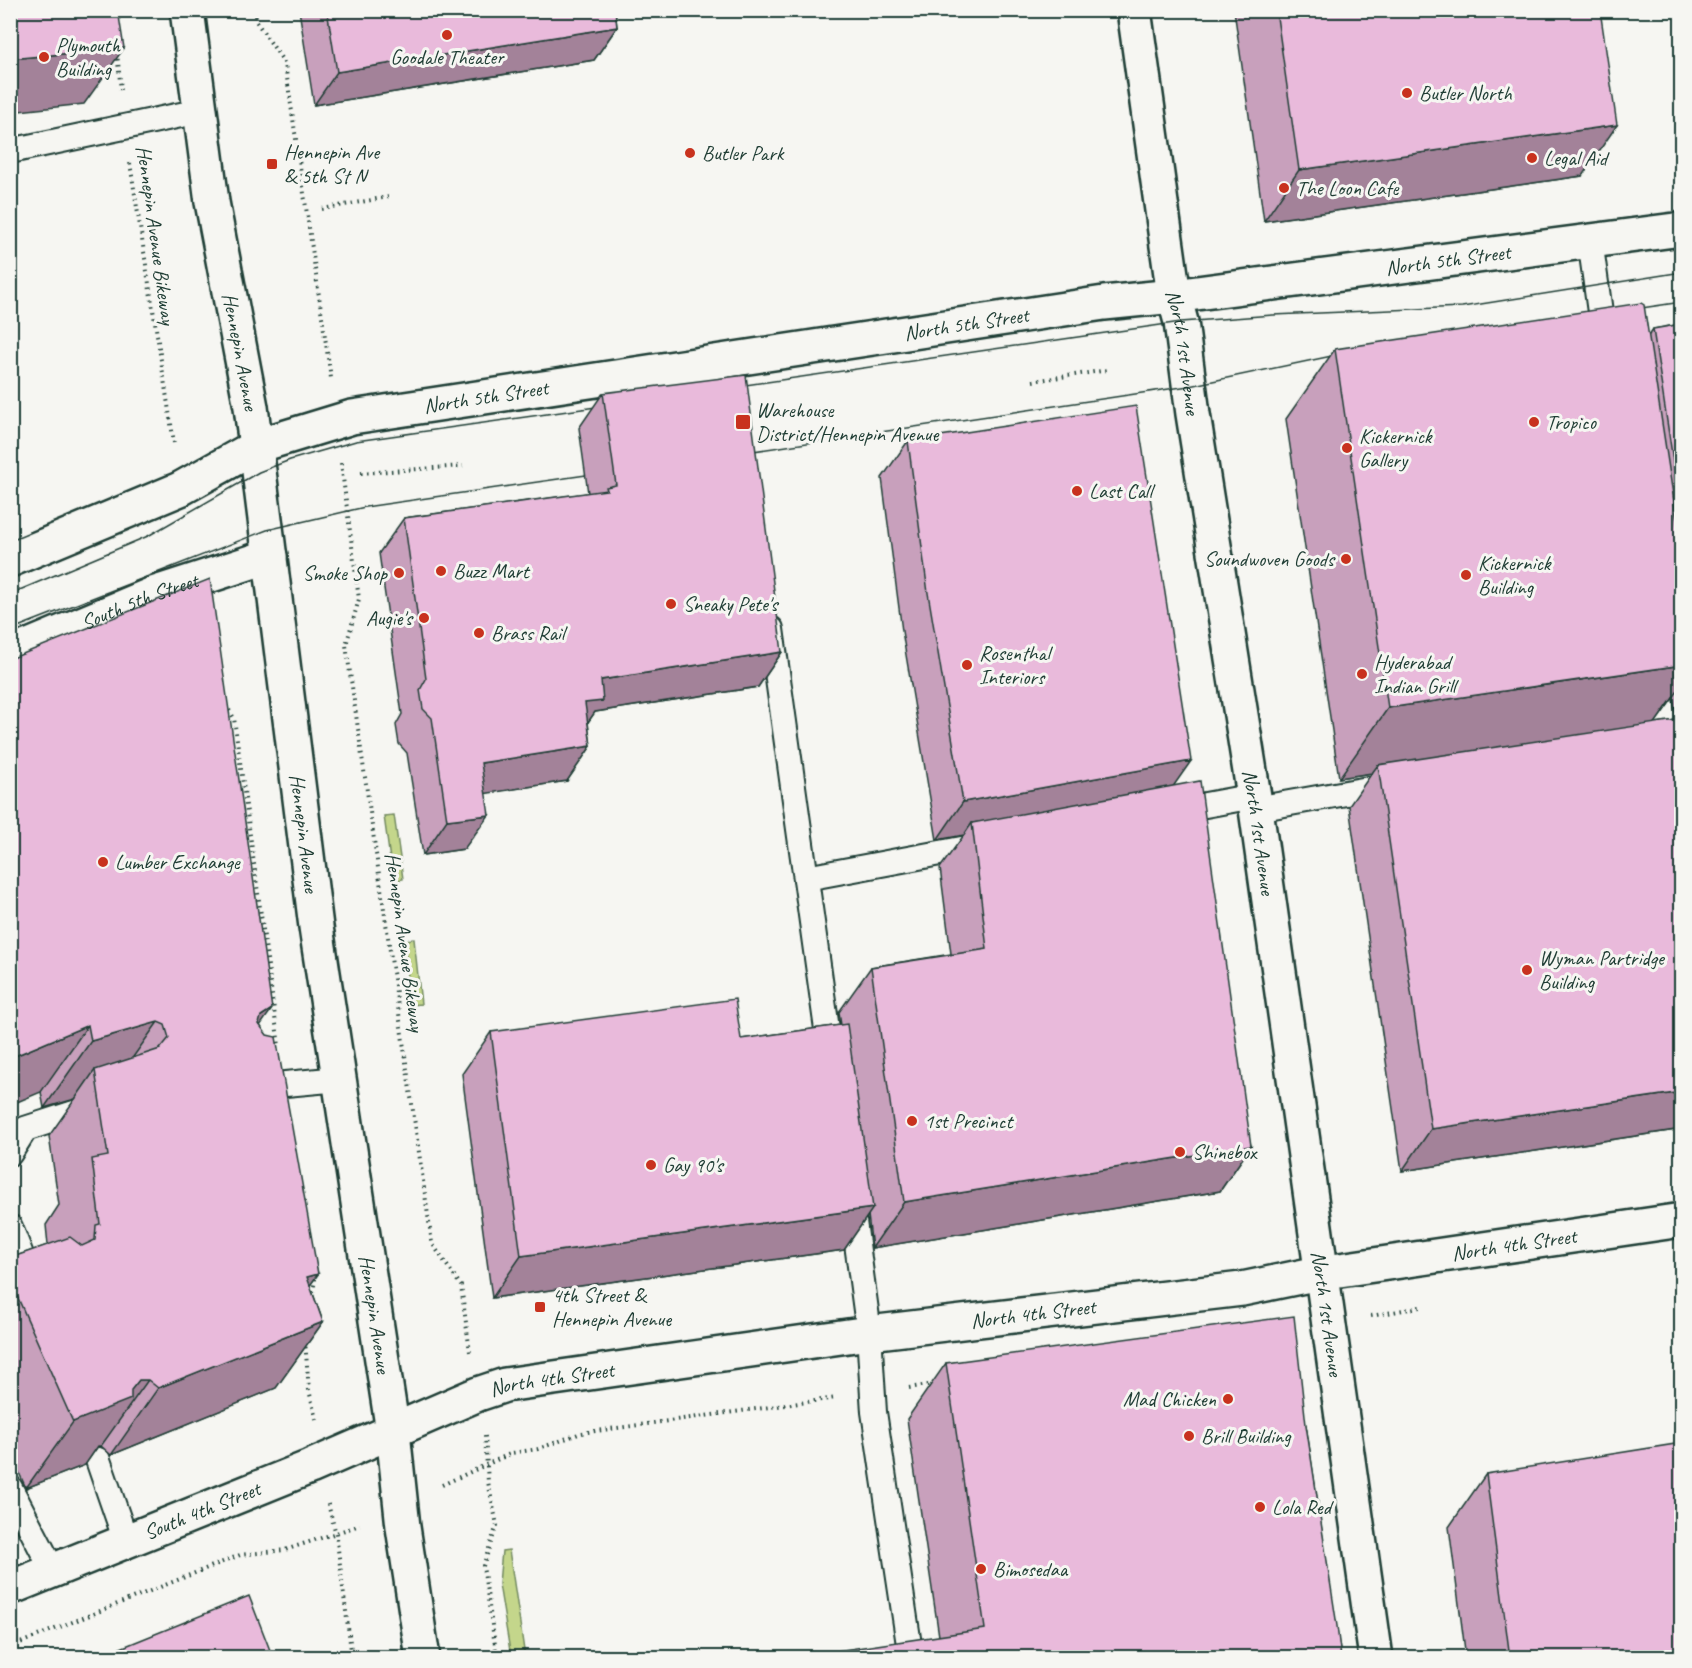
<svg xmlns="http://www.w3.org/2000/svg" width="1692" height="1668" font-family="Caveat,sans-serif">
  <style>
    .green { fill: #c4d68b; stroke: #728a60; stroke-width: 1.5 }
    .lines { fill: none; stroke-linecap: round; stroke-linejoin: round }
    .service-casing { stroke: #1f3d34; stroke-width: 28 }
    .minor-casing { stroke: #1f3d34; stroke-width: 38 }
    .tertiary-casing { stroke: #1f3d34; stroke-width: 38 }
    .secondary-casing { stroke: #1f3d34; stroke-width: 38 }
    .path { stroke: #1f3d34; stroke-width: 4; stroke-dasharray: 1.5 4.5; stroke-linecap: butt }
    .service { stroke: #f6f6f2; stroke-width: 24 }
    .minor { stroke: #f6f6f2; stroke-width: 33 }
    .tertiary { stroke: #f6f6f2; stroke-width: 33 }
    .secondary { stroke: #f6f6f2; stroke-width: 33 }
    .tram { stroke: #1f3d34; stroke-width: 1.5 }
    .wall { fill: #c8a0bc; stroke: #1f3d34; stroke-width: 1.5; fill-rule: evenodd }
    .shaded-wall { fill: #a38299; stroke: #1f3d34; stroke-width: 1.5 }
    .building { fill: #e9badb; stroke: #1f3d34; stroke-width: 1.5 }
    .poi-dot { fill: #c8321e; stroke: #f6f6f2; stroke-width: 2 }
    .labels { text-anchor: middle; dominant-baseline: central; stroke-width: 6; stroke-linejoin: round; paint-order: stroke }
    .poi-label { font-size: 21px; fill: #1f3d34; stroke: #f6f6f2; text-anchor: start }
    .street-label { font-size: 21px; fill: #1f3d34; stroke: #f6f6f2 }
  </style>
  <rect width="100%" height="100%" fill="#f6f6f2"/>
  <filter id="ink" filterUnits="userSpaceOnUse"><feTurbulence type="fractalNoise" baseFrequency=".0167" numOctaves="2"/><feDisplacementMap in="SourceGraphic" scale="12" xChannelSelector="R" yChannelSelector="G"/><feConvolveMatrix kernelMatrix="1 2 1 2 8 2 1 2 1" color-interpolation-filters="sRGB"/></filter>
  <g filter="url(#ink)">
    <!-- green -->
    <g class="green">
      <path d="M394,815L403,879L393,881L384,816Z"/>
      <path d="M414,939L421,1004L411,1005L404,940Z"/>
      <path d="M509,1550L525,1657H511L499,1584L502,1551Z"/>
    </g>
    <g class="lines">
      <defs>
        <g id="service">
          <path d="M10,151L200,111"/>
          <path d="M1590,240L1604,341"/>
          <path d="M771,629L831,1058"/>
          <path d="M1256,809L1391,785"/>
          <path d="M1173,811L1254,796"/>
          <path d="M806,878L983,845"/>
          <path d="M253,1087L340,1079"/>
          <path d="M10,1153L25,1129L93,1107"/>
          <path d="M851,1199L869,1333L874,1412L911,1658"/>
          <path d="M10,1227L32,1283"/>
          <path d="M98,1460L126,1541"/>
          <path d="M10,1488L53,1571"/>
        </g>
        <g id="minor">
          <path id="s1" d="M10,560L180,489L257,446L352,417L1104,303L1174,296L1682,229"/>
          <path id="s2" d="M10,654L153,594L270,556"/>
        </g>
        <g id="tertiary">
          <path id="s3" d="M1134,10L1174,296L1181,322L1193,414L1256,809L1376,1658"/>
        </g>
        <g id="secondary">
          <path id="s4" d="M187,10L212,202L251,407L316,927L393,1432L403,1527L423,1658"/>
          <path id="s5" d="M10,1588L310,1467L478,1394L505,1385L869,1333L1242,1289L1319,1273L1682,1220"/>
        </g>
      </defs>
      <!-- service casing -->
      <use href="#service" class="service-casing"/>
      <!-- minor casing -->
      <use href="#minor" class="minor-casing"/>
      <!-- tertiary casing -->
      <use href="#tertiary" class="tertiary-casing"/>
      <!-- secondary casing -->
      <use href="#secondary" class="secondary-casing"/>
      <!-- path -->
      <g class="path">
        <path d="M255,10L256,21L285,64L331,378"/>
        <path d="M117,53L121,90"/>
        <path d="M130,163L174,443"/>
        <path d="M322,209L388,197"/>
        <path d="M1033,381L1108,370"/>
        <path d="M341,463L359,599L346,645L432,1243L461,1286L470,1352"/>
        <path d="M361,473L463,466"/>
        <path d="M226,705L234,718L279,1046"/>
        <path d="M312,1298L316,1273"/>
        <path d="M1371,1316L1420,1307"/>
        <path d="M305,1341L309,1390L316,1419"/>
        <path d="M909,1388L934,1384"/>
        <path d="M485,1436L488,1482L497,1525L483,1566L497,1658"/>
        <path d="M442,1485L512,1453L538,1449L581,1433L836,1398"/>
        <path d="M328,1504L336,1534L352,1658"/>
        <path d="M10,1647L240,1555L285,1550L360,1525"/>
      </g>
      <!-- service -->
      <use href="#service" class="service"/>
      <!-- minor -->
      <use href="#minor" class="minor"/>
      <!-- tertiary -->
      <use href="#tertiary" class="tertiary"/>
      <!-- secondary -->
      <use href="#secondary" class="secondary"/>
      <!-- tram -->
      <g class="tram">
        <path d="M1628,310L1682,302"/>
        <path d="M732,387L1181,322L1273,315L1462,307L1682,272"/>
        <path d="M740,453L1189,386L1346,353"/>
        <path d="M10,594L148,536L259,472L290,460L356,441L610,405"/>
        <path d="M10,630L267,530L365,507L600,473"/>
      </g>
    </g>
    <!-- wall -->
    <g class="wall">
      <path d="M299,10H615L617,27L594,60L314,105Z"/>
      <path d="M1234,10H1600L1582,176L1264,221Z"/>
      <path d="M1682,324V1129L1402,1171L1349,806L1372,773L1339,778L1286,419L1335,349L1649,335L1653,329ZM1673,698L1676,720L1655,723Z"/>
      <path d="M603,393L782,652L758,687L595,712L588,722L591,746L567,781L485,793L464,849L423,855L407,753L399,744L396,725L402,714L379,553L404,518L588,493L579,428Z"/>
      <path d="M908,441L1173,786L1251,1146L1220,1191L872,1248L868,1215L844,1250L492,1298L462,1074L491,1032L741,1039L841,1025L839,1012L871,967L951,954L940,868L964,835L937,840L902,631L882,478Z"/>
      <path d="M10,659L260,1025L318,1274L310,1285L323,1322L276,1388L111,1455L101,1446H98L85,1465L26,1488L10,1453V1258L48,1245L46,1225L59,1205L49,1136L75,1099L44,1108L41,1092Z"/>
      <path d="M946,1363L1306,1425L1341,1658L939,1636L907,1419Z"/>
      <path d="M1486,1474L1682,1658H1466L1449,1527Z"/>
    </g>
    <!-- shaded-wall -->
    <g class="shaded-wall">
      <path d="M617,27L594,60L314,105L337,72Z"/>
      <path d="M124,48L84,104L10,112V59Z"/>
      <path d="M1617,125L1582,176L1264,221L1299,170Z"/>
      <path d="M782,652L758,687L595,712L579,735L561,738L601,680Z"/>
      <path d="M1682,665V685L1649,732L1378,765L1372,773L1339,778L1388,708Z"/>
      <path d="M591,746L567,781L456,798L481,763Z"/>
      <path d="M1191,761L1165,798L972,823L964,835L937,840L963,802Z"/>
      <path d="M489,815L464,849L423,855L447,820Z"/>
      <path d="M272,1009L225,1075L261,1016Z"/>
      <path d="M158,1022L111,1088L95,1070L75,1099L44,1108L91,1041Z"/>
      <path d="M88,1025L41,1092L10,1105V1058Z"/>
      <path d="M1682,1092V1129L1402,1171L1431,1129Z"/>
      <path d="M1251,1146L1220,1191L872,1248L904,1202Z"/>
      <path d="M873,1208L844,1250L492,1298L521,1256Z"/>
      <path d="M318,1274L271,1341L307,1277Z"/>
      <path d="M323,1322L276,1388L111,1455L158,1388Z"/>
      <path d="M139,1380H148L101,1446H98L85,1465L26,1488L73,1422L131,1390Z"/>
    </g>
    <!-- building -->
    <g class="building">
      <path d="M10,10H118L124,48L10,59Z"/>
      <path d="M327,10H615L617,27L337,72Z"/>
      <path d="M1276,10H1600L1617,125L1299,170Z"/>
      <path d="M1641,303L1644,305L1682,554V665L1388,708L1335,349Z"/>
      <path d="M1682,324V520L1653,329Z"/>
      <path d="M746,375L782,652L601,680L603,701L585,703L591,746L481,763L489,815L447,820L432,718L423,709L420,690L426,679L404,518L607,490L606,487L616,485L603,393Z"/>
      <path d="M1136,406L1191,761L963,802L928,593L908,441Z"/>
      <path d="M210,579L272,1009L261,1016L259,1024L267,1035L276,1037L318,1274L307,1277L323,1322L158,1388L148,1380H139L131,1390V1399L73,1422L10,1280V1258L70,1237L82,1246L95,1240L96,1225L100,1224L92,1159L108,1156L95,1070L160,1049L169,1038L165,1025L158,1022L91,1041L88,1025L10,1058V659Z"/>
      <path d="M1682,719V1092L1431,1129L1378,765Z"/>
      <path d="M1200,781L1251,1146L904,1202L871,967L987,949L972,823Z"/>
      <path d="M735,999L741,1039L847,1024L873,1208L521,1256L491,1032Z"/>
      <path d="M1294,1316L1306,1425L1337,1626L1341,1658H789L985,1629L946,1363Z"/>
      <path d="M1682,1443V1658H1510L1486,1474Z"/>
      <path d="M249,1596L273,1658H96Z"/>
    </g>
  </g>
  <!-- markers -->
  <g class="poi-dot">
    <circle cx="447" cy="35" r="6"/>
    <circle cx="44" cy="57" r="6"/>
    <circle cx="1407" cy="93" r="6"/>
    <circle cx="690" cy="153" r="6"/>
    <circle cx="1532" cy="158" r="6"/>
    <rect x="266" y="158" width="12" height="12" rx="3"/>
    <circle cx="1284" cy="188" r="6"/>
    <rect x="735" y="414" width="16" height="16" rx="3"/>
    <circle cx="1534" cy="422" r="6"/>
    <circle cx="1347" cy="448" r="6"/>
    <circle cx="1077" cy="491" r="6"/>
    <circle cx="1346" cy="559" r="6"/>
    <circle cx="441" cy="571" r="6"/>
    <circle cx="399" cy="573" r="6"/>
    <circle cx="1466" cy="575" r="6"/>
    <circle cx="671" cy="604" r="6"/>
    <circle cx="424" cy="618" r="6"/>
    <circle cx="479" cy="633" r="6"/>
    <circle cx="967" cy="665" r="6"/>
    <circle cx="1362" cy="674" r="6"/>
    <circle cx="103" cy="862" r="6"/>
    <circle cx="1527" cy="970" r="6"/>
    <circle cx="912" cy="1121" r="6"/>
    <circle cx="1180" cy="1152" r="6"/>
    <circle cx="651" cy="1165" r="6"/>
    <rect x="534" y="1301" width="12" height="12" rx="3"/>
    <circle cx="1228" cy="1399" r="6"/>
    <circle cx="1189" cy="1436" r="6"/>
    <circle cx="1260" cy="1507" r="6"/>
    <circle cx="981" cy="1569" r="6"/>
  </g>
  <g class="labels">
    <!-- poi labels -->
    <g class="poi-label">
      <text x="56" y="45">Plymouth<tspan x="56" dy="24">Building</tspan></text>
      <text x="447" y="57" text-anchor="middle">Goodale Theater</text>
      <text x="1419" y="93">Butler North</text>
      <text x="284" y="152">Hennepin Ave<tspan x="284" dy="24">&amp; 5th St N</tspan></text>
      <text x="702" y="153">Butler Park</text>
      <text x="1544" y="158">Legal Aid</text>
      <text x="1296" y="188">The Loon Cafe</text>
      <text x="756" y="410">Warehouse<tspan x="756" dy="24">District/Hennepin Avenue</tspan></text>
      <text x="1546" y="422">Tropico</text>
      <text x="1359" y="436">Kickernick<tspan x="1359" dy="24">Gallery</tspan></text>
      <text x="1089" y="491">Last Call</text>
      <text x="1334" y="559" text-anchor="end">Soundwoven Goods</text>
      <text x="1478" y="563">Kickernick<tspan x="1478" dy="24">Building</tspan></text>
      <text x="453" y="571">Buzz Mart</text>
      <text x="387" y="573" text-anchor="end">Smoke Shop</text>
      <text x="683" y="604">Sneaky Pete's</text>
      <text x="412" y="618" text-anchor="end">Augie's</text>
      <text x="491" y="633">Brass Rail</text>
      <text x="979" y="653">Rosenthal<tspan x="979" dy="24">Interiors</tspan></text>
      <text x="1374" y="662">Hyderabad<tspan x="1374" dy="24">Indian Grill</tspan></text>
      <text x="115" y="862">Lumber Exchange</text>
      <text x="1539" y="958">Wyman Partridge<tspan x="1539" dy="24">Building</tspan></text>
      <text x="924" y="1121">1st Precinct</text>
      <text x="1192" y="1152">Shinebox</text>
      <text x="663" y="1165">Gay 90's</text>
      <text x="552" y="1295">4th Street &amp;<tspan x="552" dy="24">Hennepin Avenue</tspan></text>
      <text x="1216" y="1399" text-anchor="end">Mad Chicken</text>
      <text x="1201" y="1436">Brill Building</text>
      <text x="1272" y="1507">Lola Red</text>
      <text x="993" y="1569">Bimosedaa</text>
    </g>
    <!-- street labels -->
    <g class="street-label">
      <text transform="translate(156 235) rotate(82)">Hennepin Avenue Bikeway</text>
      <text stroke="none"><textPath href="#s1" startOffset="1479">North 5th Street</textPath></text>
      <text stroke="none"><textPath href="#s1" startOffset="993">North 5th Street</textPath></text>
      <text stroke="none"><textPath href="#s4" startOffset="346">Hennepin Avenue</textPath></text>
      <text stroke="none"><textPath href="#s3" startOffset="346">North 1st Avenue</textPath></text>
      <text stroke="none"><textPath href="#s1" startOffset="507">North 5th Street</textPath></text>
      <text stroke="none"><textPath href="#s2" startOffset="140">South 5th Street</textPath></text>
      <text stroke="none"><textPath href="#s3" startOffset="832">North 1st Avenue</textPath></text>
      <text stroke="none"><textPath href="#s4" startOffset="832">Hennepin Avenue</textPath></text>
      <text transform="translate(405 942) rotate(82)">Hennepin Avenue Bikeway</text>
      <text stroke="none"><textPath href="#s5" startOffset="1554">North 4th Street</textPath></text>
      <text stroke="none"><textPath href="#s5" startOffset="1068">North 4th Street</textPath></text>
      <text stroke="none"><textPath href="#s4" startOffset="1318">Hennepin Avenue</textPath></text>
      <text stroke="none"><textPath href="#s3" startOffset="1318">North 1st Avenue</textPath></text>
      <text stroke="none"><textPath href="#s5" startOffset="582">North 4th Street</textPath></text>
      <text stroke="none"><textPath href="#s5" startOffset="207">South 4th Street</textPath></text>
    </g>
  </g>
  <!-- margin -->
  <rect width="1692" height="1668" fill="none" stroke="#f6f6f2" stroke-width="36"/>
  <rect x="18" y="18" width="1656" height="1632" fill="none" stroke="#1f3d34" stroke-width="2" filter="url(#ink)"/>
</svg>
